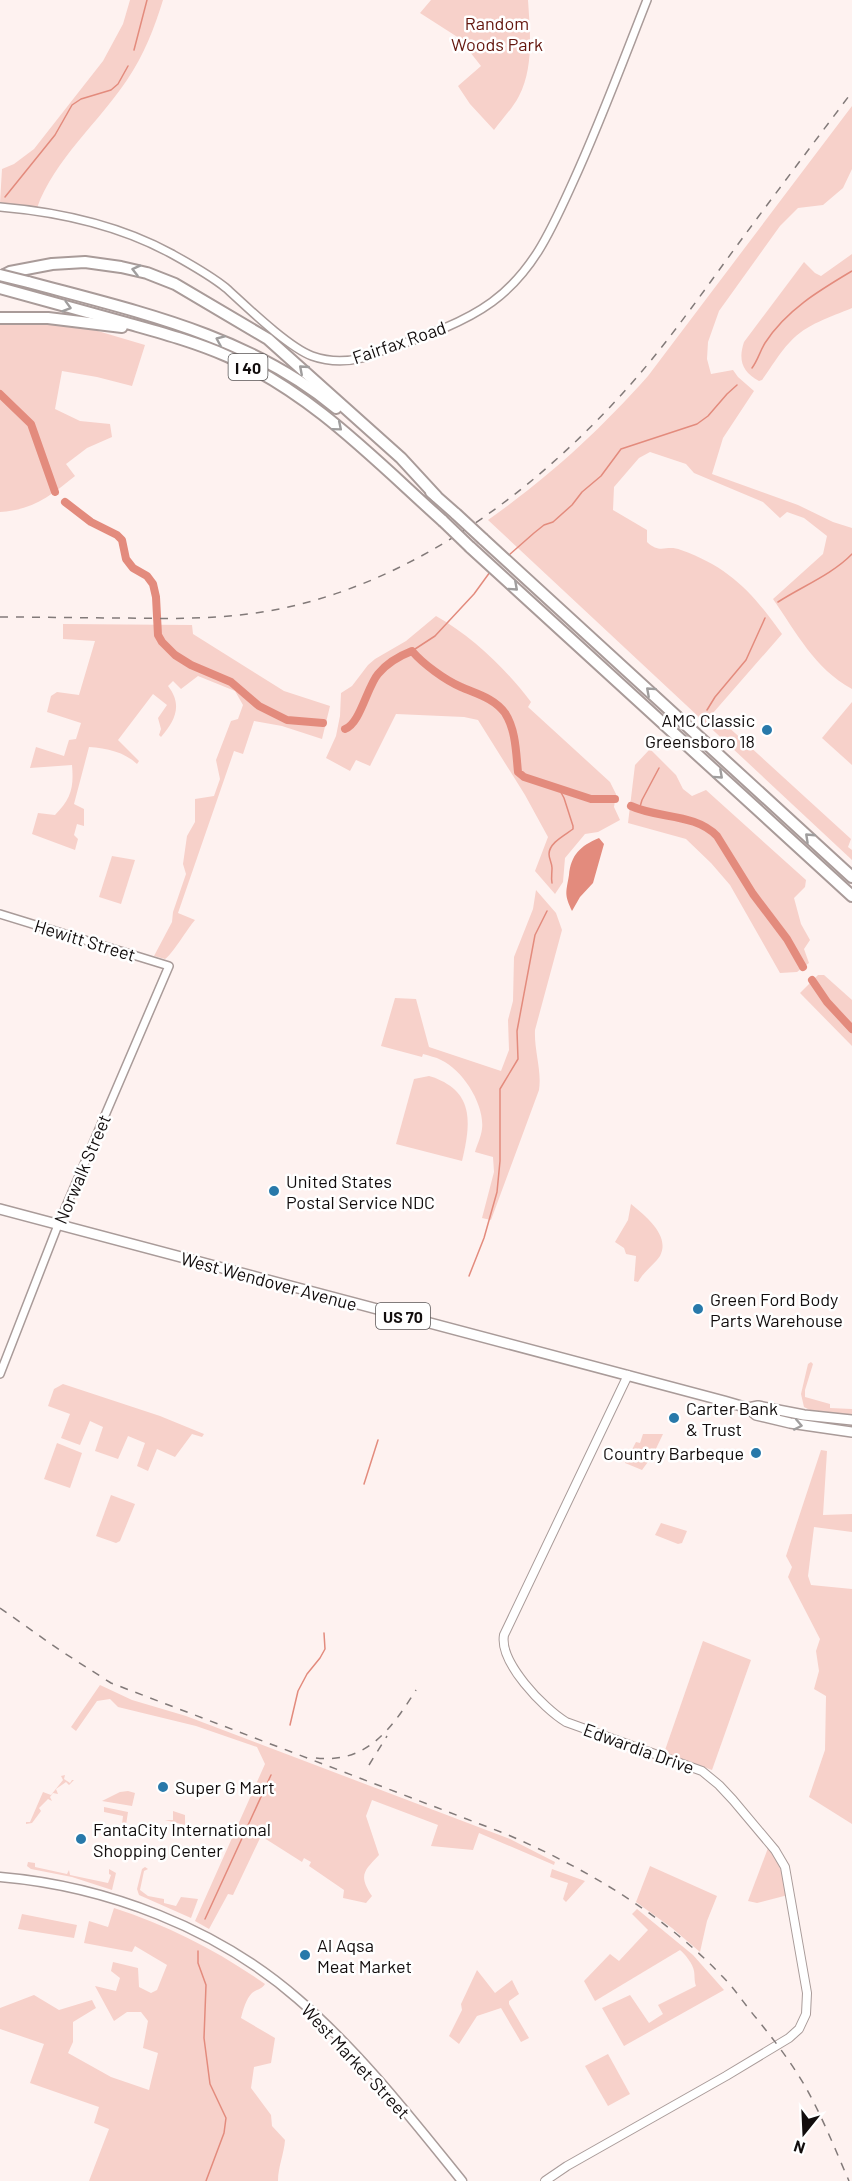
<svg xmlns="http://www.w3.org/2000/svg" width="852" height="2181" font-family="Barlow,sans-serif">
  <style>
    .green { fill: #f7d1ca }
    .water { fill: #e38b7d }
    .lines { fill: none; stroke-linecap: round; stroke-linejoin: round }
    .stream { stroke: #e38b7d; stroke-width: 1.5 }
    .river { stroke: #e38b7d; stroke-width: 8 }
    .tertiary-casing { stroke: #a99b99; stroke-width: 10 }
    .secondary-casing { stroke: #a99b99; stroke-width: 10 }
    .primary-casing { stroke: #a99b99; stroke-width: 11 }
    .trunk-casing { stroke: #a99b99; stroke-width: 12 }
    .motorway-casing { stroke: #a99b99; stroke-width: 14 }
    .tertiary { stroke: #fff; stroke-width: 7 }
    .secondary { stroke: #fff; stroke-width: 8 }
    .primary { stroke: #fff; stroke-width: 8 }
    .trunk { stroke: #fff; stroke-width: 9 }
    .motorway { stroke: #fff; stroke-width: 10 }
    .rail { stroke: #827a79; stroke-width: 1.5; stroke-dasharray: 8 8; stroke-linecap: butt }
    .motorway-bridge-casing { stroke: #a99b99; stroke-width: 14; stroke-linecap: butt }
    .motorway-bridge { stroke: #fff; stroke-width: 10 }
    .oneway { stroke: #a09e9e }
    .poi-dot { fill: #2879aa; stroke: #fff; stroke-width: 2 }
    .labels { text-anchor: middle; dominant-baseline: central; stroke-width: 5; stroke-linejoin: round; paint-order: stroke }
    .shield { fill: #fff; stroke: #595656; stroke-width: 1.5 }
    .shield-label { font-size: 16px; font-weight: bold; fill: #120d0d }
    .park-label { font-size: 18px; fill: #63160d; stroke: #fff }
    .street-label { font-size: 18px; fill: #120d0d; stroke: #fff }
    .poi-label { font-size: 18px; fill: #120d0d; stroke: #fff; text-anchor: start }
  </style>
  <rect width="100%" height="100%" fill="#fef2f0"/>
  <!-- green -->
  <g class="green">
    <path d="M130,0H163C154,29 144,55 127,80C99,122 54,160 37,208L0,203L2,169L14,164L34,149L103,61L123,24Z"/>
    <path d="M431,0H528C530,31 534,67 519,96C513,108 502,119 494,130L470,104L458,86L481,66L459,38L420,13Z"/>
    <path d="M852,106V169L843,188L823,205L798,208L780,226L719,311L708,342L707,359L711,374L733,370L738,377L754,391L723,438L712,474L798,505L833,522L852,528V689C815,669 796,632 773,599L823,554L827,536L804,518L787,512L780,518L763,502L694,473L686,464L650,452L639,458L614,487L613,510L647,530V542C661,555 666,544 681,550C729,567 753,593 782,634L713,713L851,839L848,847L852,850V860L488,520C550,476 597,433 648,376Z"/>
    <path d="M852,254V308C831,317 806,324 790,342C779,353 771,368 762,380L759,381C742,372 738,360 744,342L804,262L815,273L821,276Z"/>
    <path d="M40,323L81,326L145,345L132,386L97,377L62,371L55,409L80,421L110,424L112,437L87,448L66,464L75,476C50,496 33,510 0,512V324Z"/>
    <path d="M436,616C473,637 506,669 531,702L528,707L610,782L616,794L614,807L620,820L598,832L585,834L565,858L563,882L555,894L535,871L548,837L525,795L478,720L464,717L396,714L370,766L356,760L350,771L326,758L336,736L340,716L341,693L352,686L368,665L375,659L406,641Z"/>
    <path d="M63,624L192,625L193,634L284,691L330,706L322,739L282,726L254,721L243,754L234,751L178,913L195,920C188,928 171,956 165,959L154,956L172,922L173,912L186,874L183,864L187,836L195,822V799L214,796L220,779L216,760L231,721L238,719L243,705L235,691L198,676L181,689L173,681L168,686C183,705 175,721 161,737L159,735L161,729L158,718L167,705L153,694L118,740L139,761L137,764C124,752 107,748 89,747L74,804L84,809V826L77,824L74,835L78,839L75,850L32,834L38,813L55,815C71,799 74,788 72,765L30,768L36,747L64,756L69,740L76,739L81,723L47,712L51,696L57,692L79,695L95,641L63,639Z"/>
    <path d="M852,702V765L822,738Z"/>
    <path d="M650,749L676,775L683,789L692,796L706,790L806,880L805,887L794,898L801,924L810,940L804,949L809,963L797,972L780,973L730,885L711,863L686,839L628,823L635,765Z"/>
    <path d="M112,856L135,860L121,904L99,897Z"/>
    <path d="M536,890L556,913L562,930L535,1030C534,1051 542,1070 539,1090L491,1220L482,1218L494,1172L493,1157L475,1152C477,1145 481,1137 482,1129C485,1105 463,1070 441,1060C436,1057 429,1056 423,1054L422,1057L381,1046L395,998L416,999L429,1047L501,1071L509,1050L508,1020L513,1001L514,957L533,909Z"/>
    <path d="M818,975H824L852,1000V1046L800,993Z"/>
    <path d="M429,1076C475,1090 471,1123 462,1161L396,1144L414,1079Z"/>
    <path d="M631,1204C644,1215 671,1235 660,1256C654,1265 644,1271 638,1282L634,1281L636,1256L626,1254L624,1248L615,1242L628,1220Z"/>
    <path d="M811,1362L813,1364L805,1390V1397L830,1404V1408L852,1409V1415L814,1412L804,1407L801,1394L808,1364Z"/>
    <path d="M63,1384L160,1416L204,1434L202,1437L192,1434L175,1457L157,1449L148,1471L137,1466L145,1443L128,1436L118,1459L95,1451L103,1427L90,1421L80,1445L61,1438L70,1414L48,1406L54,1389Z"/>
    <path d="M643,1434H663L653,1455L642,1470L625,1463L636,1442L640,1443Z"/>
    <path d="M57,1443L82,1453L70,1488L44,1479Z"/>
    <path d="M821,1450L827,1451L823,1515L852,1514V1532L814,1527L808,1576L811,1585L852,1589V1824L809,1797L825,1750L826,1696L814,1689L819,1671L816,1651L820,1639L788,1577L792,1567L786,1556Z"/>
    <path d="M111,1495L135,1504L120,1541L116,1543L96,1536Z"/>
    <path d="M661,1523L687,1531L682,1543L678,1544L655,1535Z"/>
    <path d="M703,1641L751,1660L712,1770L664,1753Z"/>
    <path d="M100,1685L132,1700L186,1716L510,1839L555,1862L554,1865L479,1833L473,1850L431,1846L438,1825L372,1800L366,1816L379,1855C364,1871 358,1875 372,1896L366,1903L343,1898L344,1890L309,1866L311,1862L304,1858L302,1862L261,1836L233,1895L228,1894L209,1929L195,1921L265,1764L257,1747L196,1726L118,1707L110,1699L97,1701L76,1731L71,1727Z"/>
    <path d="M65,1775L64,1779L70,1783L72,1780H74L69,1785L66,1782L56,1789L58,1794L53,1793L50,1797L52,1801L48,1799L39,1808L41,1811L32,1823L26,1824V1822H30L43,1792L51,1795L63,1780L61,1776Z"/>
    <path d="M128,1791L135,1793L132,1806L102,1801L120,1792Z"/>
    <path d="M104,1807L128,1812L126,1825L122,1824L123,1816L104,1812Z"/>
    <path d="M173,1811L185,1815V1825L165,1820H173Z"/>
    <path d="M768,1848C780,1862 784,1878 788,1895L757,1903L748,1901Z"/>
    <path d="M28,1862L35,1863V1867L67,1874L69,1870L70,1875L108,1883L111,1875L109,1874V1869L116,1873L112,1890L72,1877L31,1869L27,1866Z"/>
    <path d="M650,1866L717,1896L707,1921L700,1952L672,1928L636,1902Z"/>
    <path d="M145,1867L148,1869L144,1871L140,1890L148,1896L164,1899V1903L176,1906L181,1897L198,1899L191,1918L139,1895L137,1889L142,1869Z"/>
    <path d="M552,1869L585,1881L566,1902L563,1899L568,1883L550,1877Z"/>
    <path d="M114,1908C169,1926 218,1951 265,1984C261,1990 257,1989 252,1993C246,1999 243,2010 241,2018L275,2038L271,2063L254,2067L251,2088L271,2115L272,2126L285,2140C284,2154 278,2167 278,2181H89L109,2129L94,2123L99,2107L30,2083L44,2044L0,2029V2008L34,1995L59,2010L92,2000L96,2008L73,2022V2042L68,2053L111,2077L149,2090L158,2053L143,2048L148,2021L141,2012H127L114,2021L95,1986L116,1991L120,1978L111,1971L113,1962L138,1968L139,1987L151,1993L157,1990L167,1965L135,1946L132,1952L84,1943L89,1921L108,1927Z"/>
    <path d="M637,1909L693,1955L724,1990L624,2046L602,2008L630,1995L649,2023L663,2014L658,2005L696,1986C694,1980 695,1977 694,1971C693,1964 685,1954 680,1950L595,2001L584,1981L610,1954L619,1961L648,1930L632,1914Z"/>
    <path d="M22,1914L77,1925L74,1938L18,1929Z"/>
    <path d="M477,1970L495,1993L512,1980L519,1994L509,2001V2004L529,2038L521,2042L501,2008L477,2016L459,2044L449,2036L462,2010L461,2004Z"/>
    <path d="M608,2054L630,2094L608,2106L585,2066Z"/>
  </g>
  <!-- water -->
  <path class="water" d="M599,838L604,844L593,883L580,897L572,911C564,894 566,893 569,875C571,855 580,846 599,838Z"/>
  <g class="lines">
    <!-- stream -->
    <g class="stream">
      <path d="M134,50L147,0"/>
      <path d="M5,197L55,135L72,105L81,99L111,90L118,84L128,66"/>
      <path d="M752,368C758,360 760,351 765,343C786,310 820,290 852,271"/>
      <path d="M509,555L534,533L544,525L553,522L572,505L582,492L601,476L621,449L697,424L708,416L727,394L737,385"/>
      <path d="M778,602C801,587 833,574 852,554"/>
      <path d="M412,651L435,636L474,594L490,572"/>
      <path d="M707,710L715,697L746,660L765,618"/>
      <path d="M639,810L642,800L659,768"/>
      <path d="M552,883C551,877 552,874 552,868C552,863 549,859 549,854C549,843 565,835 573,829V826L564,798L558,787"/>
      <path d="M469,1276L484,1238L497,1192L500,1161V1089L518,1059L517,1031L535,935L547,911"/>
      <path d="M364,1484L378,1440"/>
      <path d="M290,1725L298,1691L307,1674L320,1658L325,1649L324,1633"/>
      <path d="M205,1919L271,1775"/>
      <path d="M198,1951V1963L206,1985L204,2038L210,2084L226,2118L224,2133L206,2181"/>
    </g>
    <!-- river -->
    <g class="river">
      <path d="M0,394L31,424L55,492"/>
      <path d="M65,502L91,522L117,535L122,540L126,559L133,568L147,576L153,584L156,597L158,635L162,642L175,655L191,665L231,682L259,706L287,720L323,723"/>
      <path d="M345,729C360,724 367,687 378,674C387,663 399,656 412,651C423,664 445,680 461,687C477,694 494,698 505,713C516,730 516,753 518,772L524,777L591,799H615"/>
      <path d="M631,806C659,819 695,813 717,836L753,894L787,939L803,967"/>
      <path d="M812,980L827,1002L852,1029"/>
    </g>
    <defs>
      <g id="tertiary">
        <path d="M0,207C59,212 119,225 172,254C190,264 210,275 226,288C247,307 288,347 312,356C329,362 346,362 362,358C405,342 455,329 492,302C534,271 552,228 573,182C600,123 623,61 647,0"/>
        <path d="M0,914L169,966L58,1225L0,1374"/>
      </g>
      <path id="secondary" d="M545,2181L567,2166L726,2076L789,2038L799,2029L806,2014L807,1993L785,1867L775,1850L733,1800L719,1785L702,1771L566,1722C543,1708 499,1662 504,1635L628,1375"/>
      <path id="primary" d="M0,1877C106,1886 217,1928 298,1999C360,2052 411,2118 462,2181"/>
      <g id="trunk">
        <path d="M0,1209L724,1401L748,1408L756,1415L790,1423L852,1432"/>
        <path d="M748,1408L758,1406L804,1415L852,1420"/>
      </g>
      <g id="motorway">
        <path d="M0,277L10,272L52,264L85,262L121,267L147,273L175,284L268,339L401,458L436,496"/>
        <path d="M28,282C135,311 249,335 336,408"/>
        <path d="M0,288C41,299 82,311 123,322C158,332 193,341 227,356C311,392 376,461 443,521"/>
        <path d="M0,318H48L122,327"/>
        <path d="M431,492L456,514"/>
        <path d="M483,539L852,877"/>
        <path d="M470,547L852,896"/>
      </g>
    </defs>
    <!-- tertiary casing -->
    <use href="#tertiary" class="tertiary-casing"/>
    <!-- secondary casing -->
    <use href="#secondary" class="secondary-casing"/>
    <!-- primary casing -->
    <use href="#primary" class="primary-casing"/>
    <!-- trunk casing -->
    <use href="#trunk" class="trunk-casing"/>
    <!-- motorway casing -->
    <use href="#motorway" class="motorway-casing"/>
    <!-- tertiary -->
    <use href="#tertiary" class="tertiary"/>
    <!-- secondary -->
    <use href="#secondary" class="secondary"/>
    <!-- primary -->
    <use href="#primary" class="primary"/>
    <!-- trunk -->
    <use href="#trunk" class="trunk"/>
    <!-- motorway -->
    <use href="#motorway" class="motorway"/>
    <!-- rail -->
    <g class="rail">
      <path d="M0,617C43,617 86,618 129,618C177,619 226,619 274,610C415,583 538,489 631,384C668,342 700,296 733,251C772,198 812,145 852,92"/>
      <path d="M0,1608L61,1651L111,1683L506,1834C585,1868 662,1913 722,1976C735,1989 745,2005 757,2019C774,2040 791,2062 805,2086C822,2116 835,2149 849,2181"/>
      <path d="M316,1758C367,1764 392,1728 416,1690"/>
      <path d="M369,1765L387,1736"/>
    </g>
    <defs>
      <g id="motorway-bridge">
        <path d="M0,275L28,282"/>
        <path d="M456,514L483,539"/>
        <path d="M443,521L470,547"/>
      </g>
    </defs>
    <!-- motorway-bridge casing -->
    <use href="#motorway-bridge" class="motorway-bridge-casing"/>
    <!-- motorway-bridge -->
    <use href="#motorway-bridge" class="motorway-bridge"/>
  </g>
  <!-- one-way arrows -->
  <defs><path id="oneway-chevron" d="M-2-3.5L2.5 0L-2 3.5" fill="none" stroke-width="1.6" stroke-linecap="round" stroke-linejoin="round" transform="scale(1.5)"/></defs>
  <g class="oneway">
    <use href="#oneway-chevron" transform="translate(136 270) rotate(-166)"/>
    <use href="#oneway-chevron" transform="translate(67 307) rotate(16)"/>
    <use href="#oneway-chevron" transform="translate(220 340) rotate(-157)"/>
    <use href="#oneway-chevron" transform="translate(303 369) rotate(-139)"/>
    <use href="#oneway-chevron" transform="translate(338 427) rotate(40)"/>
    <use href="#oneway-chevron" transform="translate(514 587) rotate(42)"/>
    <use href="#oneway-chevron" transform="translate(650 691) rotate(-138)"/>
    <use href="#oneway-chevron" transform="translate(719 775) rotate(42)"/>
    <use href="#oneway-chevron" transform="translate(809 837) rotate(-137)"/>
    <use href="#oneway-chevron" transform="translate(798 1425) rotate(11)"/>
  </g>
  <!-- markers -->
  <g class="poi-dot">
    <circle cx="767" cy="730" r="6"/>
    <circle cx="274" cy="1191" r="6"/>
    <circle cx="698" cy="1309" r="6"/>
    <circle cx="674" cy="1418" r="6"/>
    <circle cx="756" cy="1453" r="6"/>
    <circle cx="163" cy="1787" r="6"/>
    <circle cx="81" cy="1839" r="6"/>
    <circle cx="305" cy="1955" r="6"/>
  </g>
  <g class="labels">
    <!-- shield labels -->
    <g class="shield">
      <rect x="228.5" y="354" width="39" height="26" rx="4.5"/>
      <rect x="376" y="1303" width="54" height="26" rx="4.5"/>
    </g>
    <g class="shield-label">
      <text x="248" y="367">I 40</text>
      <text x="403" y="1316">US 70</text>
    </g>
    <!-- park labels -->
    <g class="park-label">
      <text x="497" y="23">Random<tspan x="497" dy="21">Woods Park</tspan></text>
    </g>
    <!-- street labels -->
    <g class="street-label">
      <text transform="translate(399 342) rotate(-19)">Fairfax Road</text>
      <text transform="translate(85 940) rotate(17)">Hewitt Street</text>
      <text transform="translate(82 1169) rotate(-67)">Norwalk Street</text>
      <text transform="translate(269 1281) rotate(15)">West Wendover Avenue</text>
      <text transform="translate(639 1748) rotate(20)">Edwardia Drive</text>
      <text transform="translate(356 2061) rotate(47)">West Market Street</text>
    </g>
    <!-- poi labels -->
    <g class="poi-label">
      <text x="755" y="720" text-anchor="end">AMC Classic<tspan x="755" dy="21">Greensboro 18</tspan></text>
      <text x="286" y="1181">United States<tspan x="286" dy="21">Postal Service NDC</tspan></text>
      <text x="710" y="1299">Green Ford Body<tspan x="710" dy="21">Parts Warehouse</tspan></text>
      <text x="686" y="1408">Carter Bank<tspan x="686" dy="21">&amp; Trust</tspan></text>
      <text x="744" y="1453" text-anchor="end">Country Barbeque</text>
      <text x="175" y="1787">Super G Mart</text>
      <text x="93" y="1829">FantaCity International<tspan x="93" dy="21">Shopping Center</tspan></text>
      <text x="317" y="1945">Al Aqsa<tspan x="317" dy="21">Meat Market</tspan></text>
    </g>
  </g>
  <!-- north arrow -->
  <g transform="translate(804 2133) rotate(198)" stroke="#ffffff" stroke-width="4.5" paint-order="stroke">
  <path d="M0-4.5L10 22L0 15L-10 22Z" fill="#120d0d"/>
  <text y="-9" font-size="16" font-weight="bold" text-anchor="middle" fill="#120d0d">N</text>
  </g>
</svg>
